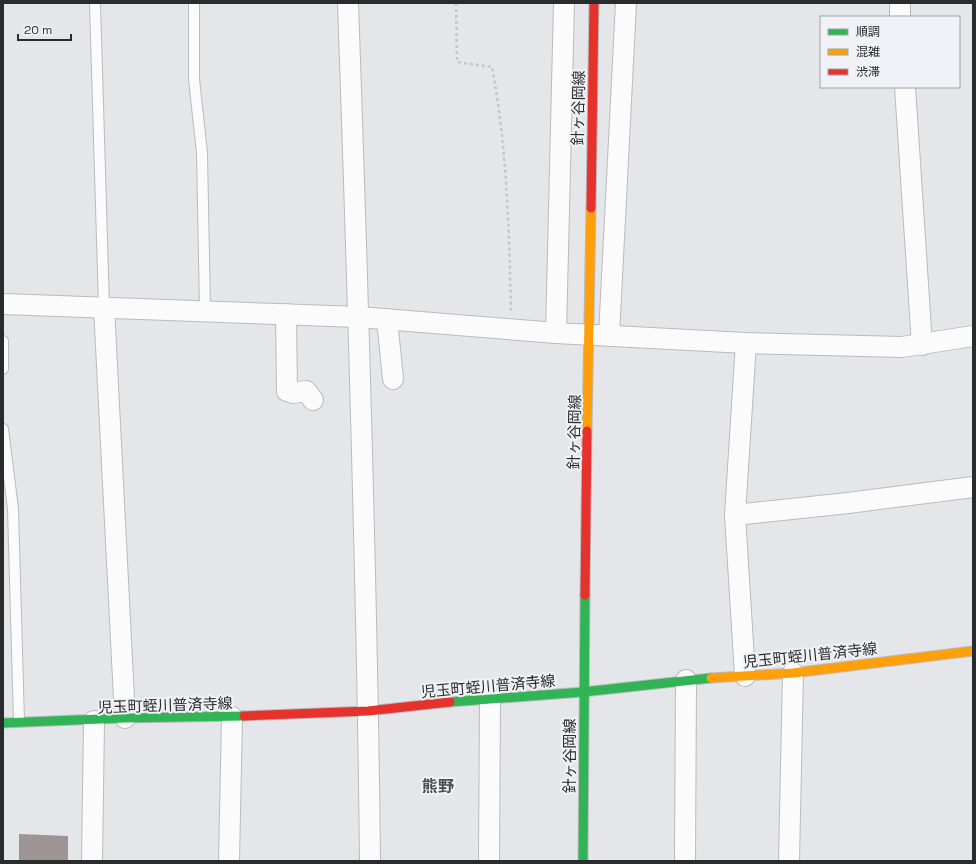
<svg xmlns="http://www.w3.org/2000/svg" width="976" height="864" font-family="'Space Grotesk','Noto Sans JP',sans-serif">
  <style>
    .building { fill: #9d9594 }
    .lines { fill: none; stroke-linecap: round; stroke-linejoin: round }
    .lane-casing { stroke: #bbbbbd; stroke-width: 12 }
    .street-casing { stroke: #bbbbbd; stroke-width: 22 }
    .fast-casing { stroke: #bbbbbd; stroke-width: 11 }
    .slow-casing { stroke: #bbbbbd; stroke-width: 11 }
    .jam-casing { stroke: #bbbbbd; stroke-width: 11 }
    .path { stroke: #c6c6c8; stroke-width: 2.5; stroke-dasharray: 3 3; stroke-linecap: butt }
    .lane { stroke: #fbfbfc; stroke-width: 10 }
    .street { stroke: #fbfbfc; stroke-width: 20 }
    .fast { stroke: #30b455; stroke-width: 9 }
    .slow { stroke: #ff9f0a; stroke-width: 9 }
    .jam { stroke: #e5322d; stroke-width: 9 }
    .labels { text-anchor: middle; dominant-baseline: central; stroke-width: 4; stroke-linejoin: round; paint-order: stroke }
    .street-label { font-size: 15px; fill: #2a2b2c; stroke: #f1f2f7 }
    .neighbourhood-label { font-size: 16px; font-weight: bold; fill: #4a4a4e; stroke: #f1f2f7 }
  </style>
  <rect width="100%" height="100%" fill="#e5e6e9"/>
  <!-- building -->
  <path class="building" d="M19,834L68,836V861H19Z"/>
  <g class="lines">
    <defs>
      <g id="lane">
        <path d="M95,3L104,307"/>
        <path d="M194,3V79L202,153L205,311"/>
        <path d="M3,341V369"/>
        <path d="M3,429L13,509L19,722"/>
      </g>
      <g id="street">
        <path d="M348,3C358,289 367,575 370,861"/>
        <path d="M564,3L556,333L746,343L902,347L973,336"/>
        <path d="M900,3V17"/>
        <path d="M905,87L922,345"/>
        <path d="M3,304L359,317L556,333"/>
        <path d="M104,307L125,718"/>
        <path d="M286,314L287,391L293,393L306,391L313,400"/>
        <path d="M387,319L393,379"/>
        <path d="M609,336L626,3"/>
        <path d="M735,515L848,503L973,487"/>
        <path d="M745,676L735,515L746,343"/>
        <path d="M92,861L94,721"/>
        <path d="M229,861L232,717"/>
        <path d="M489,861L490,698"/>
        <path d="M685,861L686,680"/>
        <path d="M789,861L793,673"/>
      </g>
      <g id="fast">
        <path d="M450,702L583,692L711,678"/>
        <path d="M3,723L125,718L244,716"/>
        <path d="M583,861L585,595"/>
      </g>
      <g id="slow">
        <path d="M587,431L591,208"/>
        <path d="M711,678L793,673L973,651"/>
      </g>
      <g id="jam">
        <path d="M591,208L594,3"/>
        <path d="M585,595L587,431"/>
        <path d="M244,716L368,711L450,702"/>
      </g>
    </defs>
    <!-- lane casing -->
    <use href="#lane" class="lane-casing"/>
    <!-- street casing -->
    <use href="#street" class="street-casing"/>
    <!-- fast casing -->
    <use href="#fast" class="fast-casing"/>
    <!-- slow casing -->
    <use href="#slow" class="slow-casing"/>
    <!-- jam casing -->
    <use href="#jam" class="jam-casing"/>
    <!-- path -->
    <path class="path" d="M456,3L457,62L492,67C507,146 509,230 511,311"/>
    <!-- lane -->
    <use href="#lane" class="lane"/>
    <!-- street -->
    <use href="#street" class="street"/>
    <!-- fast -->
    <use href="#fast" class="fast"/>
    <!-- slow -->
    <use href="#slow" class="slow"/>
    <!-- jam -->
    <use href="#jam" class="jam"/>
  </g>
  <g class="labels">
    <!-- street labels -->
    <g class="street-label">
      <text transform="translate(578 108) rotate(-89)">針ヶ谷岡線</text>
      <text transform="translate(574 432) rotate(-89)">針ヶ谷岡線</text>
      <text transform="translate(810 655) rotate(-6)">児玉町蛭川普済寺線</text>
      <text transform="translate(488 686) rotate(-5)">児玉町蛭川普済寺線</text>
      <text transform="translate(165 705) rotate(-2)">児玉町蛭川普済寺線</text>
      <text transform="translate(569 756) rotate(-90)">針ヶ谷岡線</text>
    </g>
    <!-- neighbourhood labels -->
    <g class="neighbourhood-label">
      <text x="438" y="786">熊野</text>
    </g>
  </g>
  <!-- border -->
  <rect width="976" height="864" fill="none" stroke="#2a2b2c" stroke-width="8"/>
  <!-- legend -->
  <rect x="820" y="16" width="140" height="72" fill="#f1f2f7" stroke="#a1a2a6"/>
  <rect x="828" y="29" width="20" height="6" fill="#30b455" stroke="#a1a2a6"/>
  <text x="856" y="36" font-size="12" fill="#2a2b2c">順調</text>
  <rect x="828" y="49" width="20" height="6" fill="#ff9f0a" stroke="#a1a2a6"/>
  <text x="856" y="56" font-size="12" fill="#2a2b2c">混雑</text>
  <rect x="828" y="69" width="20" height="6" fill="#e5322d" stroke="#a1a2a6"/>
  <text x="856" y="76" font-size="12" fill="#2a2b2c">渋滞</text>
  <!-- scale -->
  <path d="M18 34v6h53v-6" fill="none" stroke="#2a2b2c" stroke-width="2"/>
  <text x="24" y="34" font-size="12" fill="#2a2b2c" stroke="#f1f2f7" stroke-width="3" paint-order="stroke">20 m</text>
</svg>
